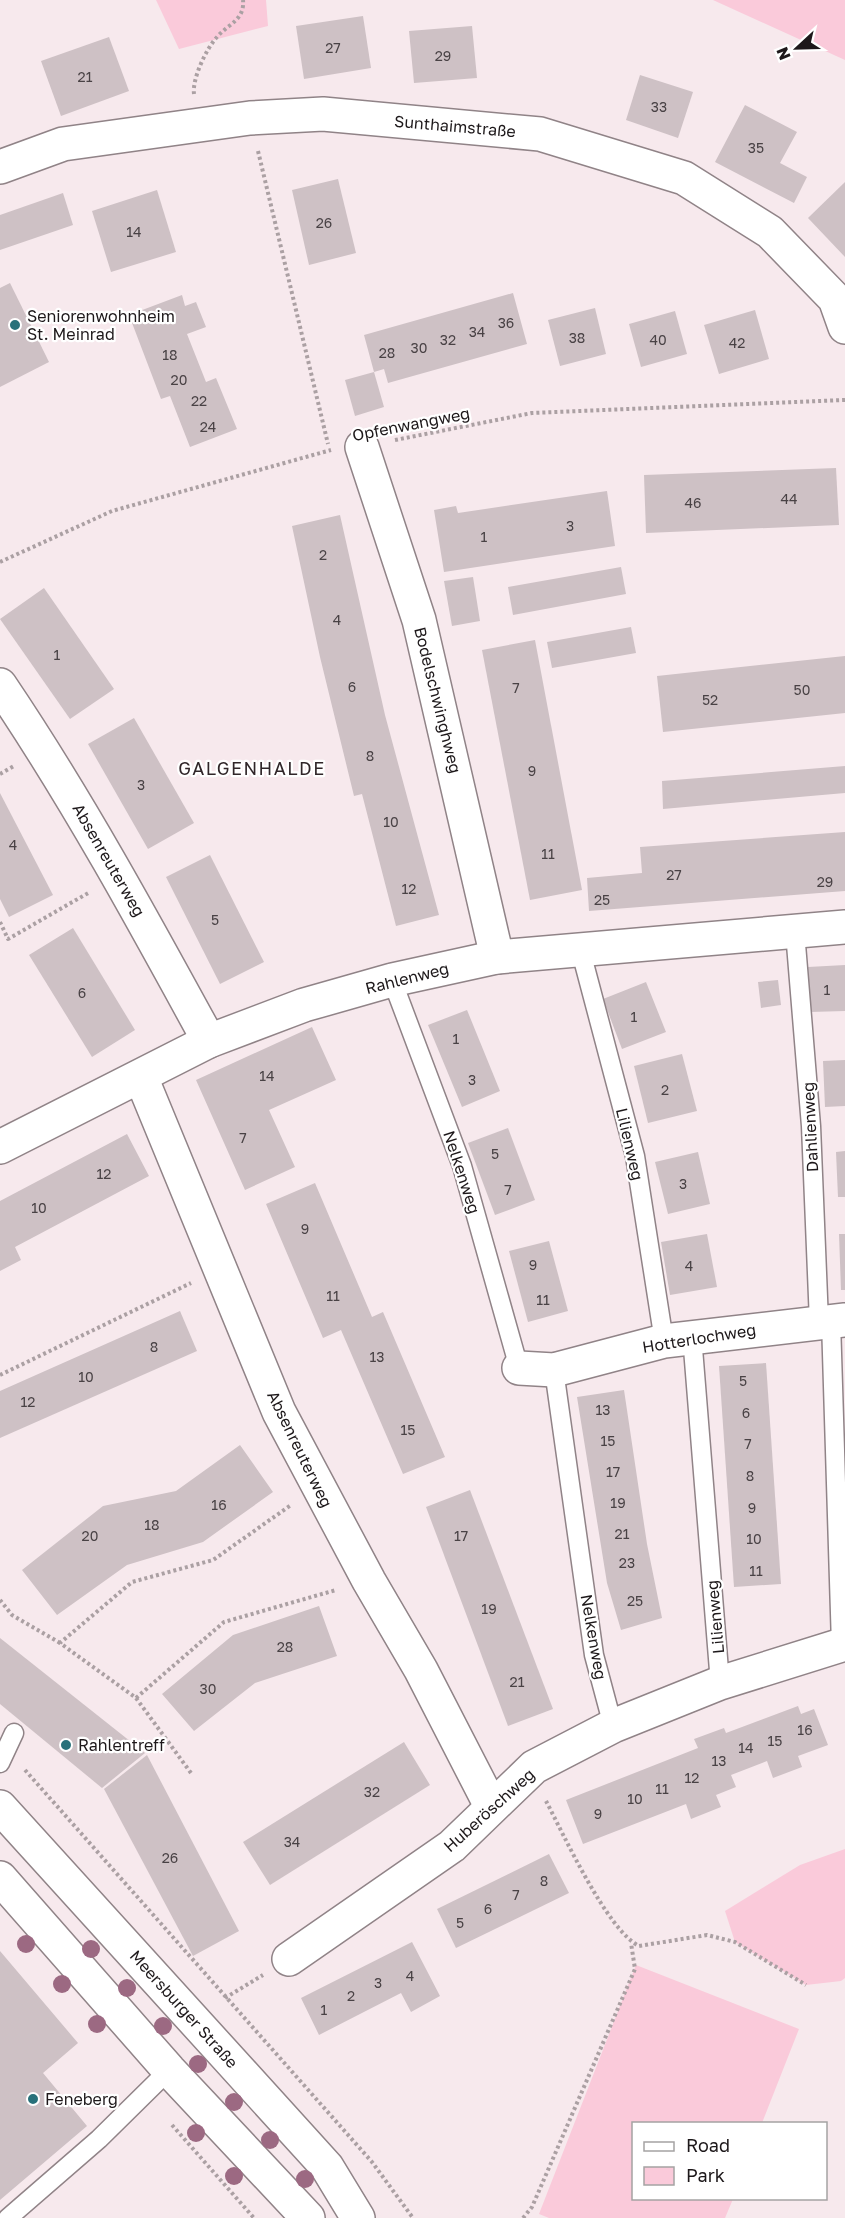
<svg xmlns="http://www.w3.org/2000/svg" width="845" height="2218" font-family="'Golos Text',sans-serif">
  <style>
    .green { fill: #facada }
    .building { fill: #cec1c5 }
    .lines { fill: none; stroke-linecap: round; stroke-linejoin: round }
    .service-casing { stroke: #908387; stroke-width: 21 }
    .minor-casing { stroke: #908387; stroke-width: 36 }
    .tertiary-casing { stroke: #908387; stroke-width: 36 }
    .path { stroke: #aba0a3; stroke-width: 4; stroke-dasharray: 3 3; stroke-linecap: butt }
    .service { stroke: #fff; stroke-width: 18 }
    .minor { stroke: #fff; stroke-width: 33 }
    .tertiary { stroke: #fff; stroke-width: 33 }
    .tree { fill: #9c6982 }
    .poi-dot { fill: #28717a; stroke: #fff; stroke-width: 2 }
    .labels { text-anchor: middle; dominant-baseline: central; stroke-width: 4.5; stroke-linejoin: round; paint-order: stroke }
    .number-label { font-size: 14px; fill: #494245 }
    .street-label { font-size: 16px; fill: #1d181a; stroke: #fff }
    .poi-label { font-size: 16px; fill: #1d181a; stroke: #fff; text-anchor: start }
    .neighbourhood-label { font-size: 18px; letter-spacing: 1.5px; fill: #302629; stroke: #fff }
  </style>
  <rect width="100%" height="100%" fill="#f7e9ed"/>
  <!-- green -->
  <g class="green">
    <path d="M156,0H266L268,26L179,49Z"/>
    <path d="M713,0H845V60Z"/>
    <path d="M845,1849V1978L841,1981L806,1985L735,1942L725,1911L800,1865Z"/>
    <path d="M636,1965L799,2029L762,2123L634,2124V2198L733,2199L725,2218H549L539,2214Z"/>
  </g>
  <!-- building -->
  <g class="building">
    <path d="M363,16L371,68L304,79L296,26Z"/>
    <path d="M472,26L477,78L414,83L409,31Z"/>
    <path d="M109,37L129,91L61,116L41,61Z"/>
    <path d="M640,75L693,92L678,138L626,120Z"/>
    <path d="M745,105L797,132L780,163L807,177L794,203L715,162Z"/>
    <path d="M338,179L356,253L309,265L292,190Z"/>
    <path d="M845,182V257L808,218Z"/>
    <path d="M157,190L176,252L111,272L92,211Z"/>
    <path d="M63,193L73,225L0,250V215Z"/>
    <path d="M10,283L49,362L0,387V288Z"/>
    <path d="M513,293L527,344L388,383L384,369L374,372L364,335Z"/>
    <path d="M182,295L185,306L196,302L206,327L187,334L206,382L216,378L237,429L190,447L170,396L161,399L129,315Z"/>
    <path d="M595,308L606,354L560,366L548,320Z"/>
    <path d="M755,310L769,359L719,374L704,325Z"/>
    <path d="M675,311L687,354L641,367L629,324Z"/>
    <path d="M374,372L384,407L355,416L345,380Z"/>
    <path d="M836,468L839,525L646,533L644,475Z"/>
    <path d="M607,491L615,546L444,572L434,510L456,506L458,513Z"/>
    <path d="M340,515L385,715L439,915L396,926L362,794L354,796L320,657L292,526Z"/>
    <path d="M621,567L626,594L513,615L508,587Z"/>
    <path d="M473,577L480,621L452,626L444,581Z"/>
    <path d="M44,588L114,689L70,719L0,619Z"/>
    <path d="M631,627L636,653L552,668L547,642Z"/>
    <path d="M535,640L582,890L530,900L482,650Z"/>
    <path d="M845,656V713L663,732L657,676Z"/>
    <path d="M134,718L194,823L148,849L88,744Z"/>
    <path d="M845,766V793L663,809L662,781Z"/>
    <path d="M0,793L53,895L9,917L0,899Z"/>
    <path d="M845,832V891L589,911L587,878L642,873L640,847Z"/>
    <path d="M210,855L264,962L220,984L166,877Z"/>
    <path d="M73,928L135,1030L92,1057L29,955Z"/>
    <path d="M845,965V1011L810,1012L808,967Z"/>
    <path d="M778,980L781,1005L761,1008L758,982Z"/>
    <path d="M646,982L666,1032L622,1049L603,999Z"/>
    <path d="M467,1010L500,1091L462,1107L428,1025Z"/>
    <path d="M312,1027L336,1080L269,1110L295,1167L245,1190L196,1080Z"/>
    <path d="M682,1054L697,1111L648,1123L634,1066Z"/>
    <path d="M845,1060V1106L825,1107L823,1061Z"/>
    <path d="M508,1128L535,1200L495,1215L468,1143Z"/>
    <path d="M127,1134L149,1176L15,1247L21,1260L0,1271V1201Z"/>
    <path d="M845,1151V1197H838L836,1152Z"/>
    <path d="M698,1152L710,1204L668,1214L655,1162Z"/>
    <path d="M315,1183L372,1317L383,1312L445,1457L403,1474L341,1330L323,1338L266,1204Z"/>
    <path d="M707,1234L717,1287L670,1295L661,1242Z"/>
    <path d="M839,1234H845V1290H841Z"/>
    <path d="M549,1241L568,1311L528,1322L509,1251Z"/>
    <path d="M180,1311L197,1351L0,1438V1391Z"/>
    <path d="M766,1363L781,1584L734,1587L719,1366Z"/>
    <path d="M624,1390L647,1544L662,1618L621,1630L607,1583L577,1397Z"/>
    <path d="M240,1445L273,1492L203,1542L127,1565L57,1615L22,1570L103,1506L176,1491Z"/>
    <path d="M470,1490L553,1709L508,1726L426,1507Z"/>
    <path d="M319,1606L337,1656L255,1683L194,1731L162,1694L233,1635Z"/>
    <path d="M0,1638L145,1753L102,1788L0,1704Z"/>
    <path d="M798,1706L801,1714L814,1709L828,1745L798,1756L802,1767L773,1778L767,1761L731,1775L736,1787L716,1795L721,1807L691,1819L686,1804L583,1844L566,1800L698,1748L694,1739L724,1728L726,1733Z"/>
    <path d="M404,1742L430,1785L270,1885L243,1842Z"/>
    <path d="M147,1755L239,1931L193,1956L104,1789Z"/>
    <path d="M549,1854L569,1893L456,1948L437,1909Z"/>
    <path d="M412,1942L440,1996L411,2012L401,1993L319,2035L301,1998Z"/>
    <path d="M0,1951L78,2043L43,2073L87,2126L0,2200Z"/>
  </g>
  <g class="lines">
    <defs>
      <g id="service">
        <path d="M795,932L811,1126L819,1322"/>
        <path d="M581,952L635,1156L664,1341"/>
        <path d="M392,980L462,1166L519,1368"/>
        <path d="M831,1321L841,1645"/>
        <path d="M692,1336L720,1683"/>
        <path d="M554,1370L594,1655L613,1726"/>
        <path d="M0,1763L14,1733"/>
        <path d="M8,2218L99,2139L169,2070"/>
      </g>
      <g id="minor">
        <path d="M0,167L63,144L250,118L323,114L540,134L684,178L770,232L835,299L845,327"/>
        <path d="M362,447L419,620L497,957"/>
        <path d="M0,685C77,799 143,920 209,1041"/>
        <path d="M141,1077L279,1412L369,1581L421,1670L491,1806"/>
        <path d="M0,1147L209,1041L304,1005L392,980L497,957L845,927"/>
        <path d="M519,1368L554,1370L664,1341L845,1320"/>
        <path d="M289,1959L452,1846L534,1767L613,1726L720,1683L845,1644"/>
      </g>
      <g id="tertiary">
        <path d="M0,1807L327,2167L358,2218"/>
        <path d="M0,1878L169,2070L308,2218"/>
      </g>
    </defs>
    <!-- service casing -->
    <use href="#service" class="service-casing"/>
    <!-- minor casing -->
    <use href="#minor" class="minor-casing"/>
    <!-- tertiary casing -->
    <use href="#tertiary" class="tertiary-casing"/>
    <!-- path -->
    <g class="path">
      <path d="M194,94C192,79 206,49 217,37C228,24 245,20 243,0"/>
      <path d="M258,151L328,444"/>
      <path d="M395,440L532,413L845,400"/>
      <path d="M0,562L112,511L331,450"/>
      <path d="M0,774L14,766"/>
      <path d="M0,922L8,939L90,892"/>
      <path d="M0,1375L191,1283"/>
      <path d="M0,1600L12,1615L60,1643"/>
      <path d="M136,1698L224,1622L336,1590"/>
      <path d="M25,1770L372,2162L413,2218"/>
      <path d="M191,1773L136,1698L60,1643L132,1582L213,1560L291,1505"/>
      <path d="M546,1801C564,1835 607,1930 639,1946L707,1935L735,1942L806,1985"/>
      <path d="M225,1998L263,1975"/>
      <path d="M172,2125L254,2218"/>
      <path d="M523,2218L532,2207L635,1969L631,1943"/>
    </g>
    <!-- service -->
    <use href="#service" class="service"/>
    <!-- minor -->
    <use href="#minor" class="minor"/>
    <!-- tertiary -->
    <use href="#tertiary" class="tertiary"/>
  </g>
  <!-- trees -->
  <g class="tree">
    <circle cx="26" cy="1944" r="9"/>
    <circle cx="91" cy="1949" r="9"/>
    <circle cx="62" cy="1984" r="9"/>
    <circle cx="127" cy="1988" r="9"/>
    <circle cx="97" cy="2024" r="9"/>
    <circle cx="163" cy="2026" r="9"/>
    <circle cx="198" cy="2064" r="9"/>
    <circle cx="234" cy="2102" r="9"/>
    <circle cx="196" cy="2133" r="9"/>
    <circle cx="270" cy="2140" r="9"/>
    <circle cx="234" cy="2176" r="9"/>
    <circle cx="305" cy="2179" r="9"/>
  </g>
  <!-- markers -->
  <g class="poi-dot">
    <circle cx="15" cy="325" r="6"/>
    <circle cx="66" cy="1745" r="6"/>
    <circle cx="33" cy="2099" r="6"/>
  </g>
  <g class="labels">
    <!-- number labels -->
    <g class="number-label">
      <text x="333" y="47">27</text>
      <text x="443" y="55">29</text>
      <text x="85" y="76">21</text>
      <text x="659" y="106">33</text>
      <text x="756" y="147">35</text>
      <text x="324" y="222">26</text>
      <text x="134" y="231">14</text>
      <text x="506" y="322">36</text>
      <text x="477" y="331">34</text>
      <text x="577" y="337">38</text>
      <text x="448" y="339">32</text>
      <text x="658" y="339">40</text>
      <text x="737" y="342">42</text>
      <text x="419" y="347">30</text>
      <text x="387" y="352">28</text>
      <text x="170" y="354">18</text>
      <text x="179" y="379">20</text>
      <text x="199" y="400">22</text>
      <text x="208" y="426">24</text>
      <text x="789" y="498">44</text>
      <text x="693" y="502">46</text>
      <text x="570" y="525">3</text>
      <text x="484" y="536">1</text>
      <text x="323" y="554">2</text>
      <text x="337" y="619">4</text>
      <text x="57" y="654">1</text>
      <text x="352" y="686">6</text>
      <text x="516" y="687">7</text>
      <text x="802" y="689">50</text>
      <text x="710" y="699">52</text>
      <text x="370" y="755">8</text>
      <text x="532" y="770">9</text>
      <text x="141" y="784">3</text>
      <text x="391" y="821">10</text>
      <text x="13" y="844">4</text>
      <text x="548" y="853">11</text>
      <text x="674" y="874">27</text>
      <text x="825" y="881">29</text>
      <text x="409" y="888">12</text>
      <text x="602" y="899">25</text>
      <text x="215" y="919">5</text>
      <text x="827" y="989">1</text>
      <text x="82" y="992">6</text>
      <text x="634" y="1016">1</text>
      <text x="456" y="1038">1</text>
      <text x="267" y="1075">14</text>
      <text x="472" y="1079">3</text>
      <text x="665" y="1089">2</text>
      <text x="243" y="1137">7</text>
      <text x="495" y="1153">5</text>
      <text x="104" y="1173">12</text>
      <text x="683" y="1183">3</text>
      <text x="508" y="1189">7</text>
      <text x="39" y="1207">10</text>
      <text x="305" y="1228">9</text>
      <text x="533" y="1264">9</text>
      <text x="689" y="1265">4</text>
      <text x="333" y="1295">11</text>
      <text x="543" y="1299">11</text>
      <text x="154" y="1346">8</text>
      <text x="377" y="1356">13</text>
      <text x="86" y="1376">10</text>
      <text x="743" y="1380">5</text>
      <text x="28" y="1401">12</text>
      <text x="603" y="1409">13</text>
      <text x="746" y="1412">6</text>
      <text x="408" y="1429">15</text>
      <text x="608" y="1440">15</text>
      <text x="748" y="1443">7</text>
      <text x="613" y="1471">17</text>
      <text x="750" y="1475">8</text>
      <text x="618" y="1502">19</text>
      <text x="219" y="1504">16</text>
      <text x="752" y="1507">9</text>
      <text x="152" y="1524">18</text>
      <text x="622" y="1533">21</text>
      <text x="90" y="1535">20</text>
      <text x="461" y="1535">17</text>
      <text x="754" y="1538">10</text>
      <text x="627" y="1562">23</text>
      <text x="756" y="1570">11</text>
      <text x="635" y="1600">25</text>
      <text x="489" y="1608">19</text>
      <text x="285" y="1646">28</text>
      <text x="517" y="1681">21</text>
      <text x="208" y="1688">30</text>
      <text x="805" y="1729">16</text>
      <text x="775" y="1740">15</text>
      <text x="746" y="1747">14</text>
      <text x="719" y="1760">13</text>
      <text x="692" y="1777">12</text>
      <text x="662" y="1788">11</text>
      <text x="372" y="1791">32</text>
      <text x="635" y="1798">10</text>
      <text x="598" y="1813">9</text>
      <text x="292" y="1841">34</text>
      <text x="170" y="1857">26</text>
      <text x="544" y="1880">8</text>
      <text x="516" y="1894">7</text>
      <text x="488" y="1908">6</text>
      <text x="460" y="1922">5</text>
      <text x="410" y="1975">4</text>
      <text x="378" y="1982">3</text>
      <text x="351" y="1995">2</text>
      <text x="324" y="2009">1</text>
    </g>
    <!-- street labels -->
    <g class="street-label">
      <text transform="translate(455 126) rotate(5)">Sunthaimstraße</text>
      <text transform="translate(411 424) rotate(-11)">Opfenwangweg</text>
      <text transform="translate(438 700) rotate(76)">Bodelschwinghweg</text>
      <text transform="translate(109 860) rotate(60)">Absenreuterweg</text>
      <text transform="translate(407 978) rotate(-14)">Rahlenweg</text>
      <text transform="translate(810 1127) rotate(-93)">Dahlienweg</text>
      <text transform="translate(630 1144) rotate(77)">Lilienweg</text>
      <text transform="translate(462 1172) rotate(72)">Nelkenweg</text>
      <text transform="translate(699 1338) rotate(-9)">Hotterlochweg</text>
      <text transform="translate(300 1449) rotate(64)">Absenreuterweg</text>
      <text transform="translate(715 1617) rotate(-95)">Lilienweg</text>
      <text transform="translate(594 1637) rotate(80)">Nelkenweg</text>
      <text transform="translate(489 1810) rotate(-42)">Huberöschweg</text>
      <text transform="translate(184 2009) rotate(48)">Meersburger Straße</text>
    </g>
    <!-- poi labels -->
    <g class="poi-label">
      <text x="27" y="316">Seniorenwohnheim<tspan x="27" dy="18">St. Meinrad</tspan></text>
      <text x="78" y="1745">Rahlentreff</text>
      <text x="45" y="2099">Feneberg</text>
    </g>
    <!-- neighbourhood labels -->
    <g class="neighbourhood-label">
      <text x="252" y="768">GALGENHALDE</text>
    </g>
  </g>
  <!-- legend -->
  <rect x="632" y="2122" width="195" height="78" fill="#ffffff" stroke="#a5a3a3" stroke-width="1.5"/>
  <rect x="644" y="2142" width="30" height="9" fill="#ffffff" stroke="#a5a3a3" stroke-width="1.5"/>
  <text x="686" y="2152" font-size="18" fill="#1d181a">Road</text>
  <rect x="644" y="2167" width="30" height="18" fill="#facada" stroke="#a5a3a3" stroke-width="1.5"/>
  <text x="686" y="2182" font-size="18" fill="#1d181a">Park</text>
  <!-- north arrow -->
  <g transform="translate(797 48) rotate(248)" stroke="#ffffff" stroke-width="4.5" paint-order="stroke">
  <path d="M0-4.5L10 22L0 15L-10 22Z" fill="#1d181a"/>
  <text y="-9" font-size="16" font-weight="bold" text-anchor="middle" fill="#1d181a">N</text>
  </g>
</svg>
